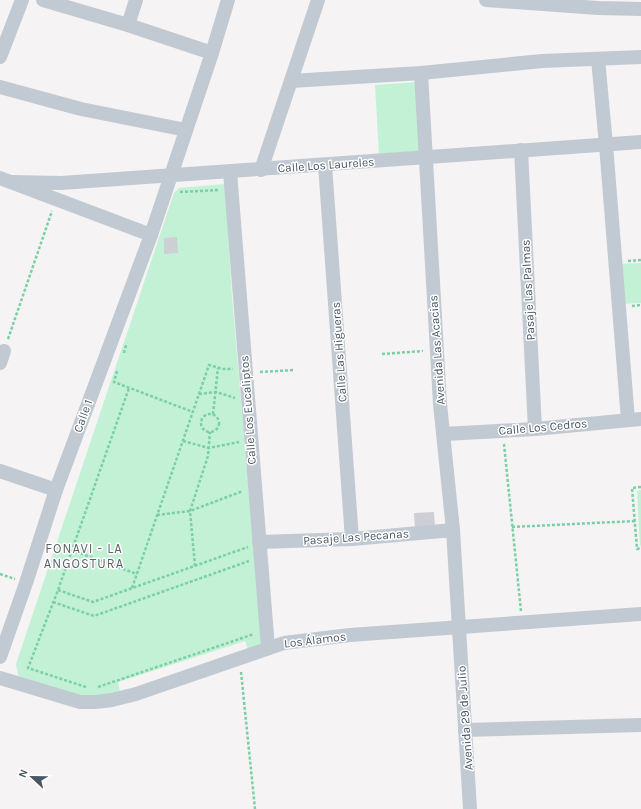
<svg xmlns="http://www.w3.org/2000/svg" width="641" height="809" font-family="Karla,sans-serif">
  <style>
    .green { fill: #c3f1d5 }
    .building { fill: #cdcfd5 }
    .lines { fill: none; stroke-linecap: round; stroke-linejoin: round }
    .path { stroke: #7ad0a6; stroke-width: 2.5; stroke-dasharray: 3 2; stroke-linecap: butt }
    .minor { stroke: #c1cad2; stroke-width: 14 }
    .labels { text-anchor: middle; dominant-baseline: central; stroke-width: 3; stroke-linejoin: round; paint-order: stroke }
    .street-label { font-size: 12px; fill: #4a5661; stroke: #fff }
    .neighbourhood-label { font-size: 13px; letter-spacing: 1px; fill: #5f6368; stroke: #fff }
  </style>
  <rect width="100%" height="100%" fill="#f5f3f3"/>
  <!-- green -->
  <g class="green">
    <path d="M418,82L422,151L379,154L375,85Z"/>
    <path d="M225,184L232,297L262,646L249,651L245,641L118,682L120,692L83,699L23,681L18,675L16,664L174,193L179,188Z"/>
    <path d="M641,263V303L622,304L619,264Z"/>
    <path d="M641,490V545L640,546L637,491Z"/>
  </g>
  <!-- building -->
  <g class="building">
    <path d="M177,237L178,253L164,254V238Z"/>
    <path d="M434,512L435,527L415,529L414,513Z"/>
  </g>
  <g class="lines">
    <!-- path -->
    <g class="path">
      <path d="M180,192L219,190"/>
      <path d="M628,261L641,260"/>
      <path d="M632,306L641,305"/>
      <path d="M8,339L52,211"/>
      <path d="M124,353L126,345"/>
      <path d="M382,354L423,351"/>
      <path d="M117,371L114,382L193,412"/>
      <path d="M260,372L295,370"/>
      <path d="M199,394L216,392L235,398"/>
      <path d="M213,414L218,368"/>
      <circle cx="210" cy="423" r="9"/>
      <path d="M183,441L209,448L239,442"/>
      <path d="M504,444L521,611"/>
      <path d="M641,487L632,488L637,549L641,548"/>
      <path d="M157,515L190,511L243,491"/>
      <path d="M512,527L635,521"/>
      <path d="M71,550L137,574"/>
      <path d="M195,566L190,511L208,456L210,432"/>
      <path d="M0,574L15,579"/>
      <path d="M132,588L209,365L223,369H233"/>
      <path d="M58,590L93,602L248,547"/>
      <path d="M53,602L94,616L249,561"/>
      <path d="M241,672L255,809"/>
      <path d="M86,687L28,668L58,590L129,388"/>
      <path d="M98,687L254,634"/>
    </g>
    <!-- minor -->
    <g class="minor">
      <path d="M43,0L128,25L212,53"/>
      <path d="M486,0L598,8L641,9"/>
      <path d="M128,25L136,0"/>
      <path d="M0,57L22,0"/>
      <path d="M598,59L606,145L628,420"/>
      <path d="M421,73L440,404L453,530L470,809"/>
      <path d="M291,81L421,73L542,61L641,57"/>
      <path d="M0,87L81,109L186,130"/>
      <path d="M521,150L535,429"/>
      <path d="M325,165L352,539"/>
      <path d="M261,170L318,0"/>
      <path d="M230,172L268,648"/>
      <path d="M0,178L151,235"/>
      <path d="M11,182L61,183L641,142"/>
      <path d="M0,363L4,351"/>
      <path d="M444,434L535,429L641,419"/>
      <path d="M0,471L56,490"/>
      <path d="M259,542L352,539L453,530"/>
      <path d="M0,657L26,583L56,490L151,235L212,53L228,0"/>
      <path d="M0,678L80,702H95L112,700L136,694L284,643L350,635L641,614"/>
      <path d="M465,730L641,725"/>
    </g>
  </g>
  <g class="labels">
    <!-- street labels -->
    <g class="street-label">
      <text transform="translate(326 165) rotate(-4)">Calle Los Laureles</text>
      <text transform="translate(528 290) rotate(-93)">Pasaje Las Palmas</text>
      <text transform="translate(437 350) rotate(-94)">Avenida Las Acacias</text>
      <text transform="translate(339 352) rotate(-94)">Calle Las Higueras</text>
      <text transform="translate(248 410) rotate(-94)">Calle Los Eucaliptos</text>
      <text transform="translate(83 416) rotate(-70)">Calle 1</text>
      <text transform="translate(543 427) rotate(-5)">Calle Los Cedros</text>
      <text transform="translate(356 537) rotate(-4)">Pasaje Las Pecanas</text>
      <text transform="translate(315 640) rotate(-7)">Los Álamos</text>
      <text transform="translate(465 718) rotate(-94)">Avenida 29 de Julio</text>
    </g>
    <!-- neighbourhood labels -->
    <g class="neighbourhood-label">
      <text x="84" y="548">FONAVI - LA<tspan x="84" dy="15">ANGOSTURA</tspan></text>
    </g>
  </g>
  <!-- north arrow -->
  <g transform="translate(32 777) rotate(292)" stroke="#ffffff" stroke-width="3" paint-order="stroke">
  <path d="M0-3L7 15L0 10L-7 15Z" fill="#4a5661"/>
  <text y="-6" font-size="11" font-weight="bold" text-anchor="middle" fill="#4a5661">N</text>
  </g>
</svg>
